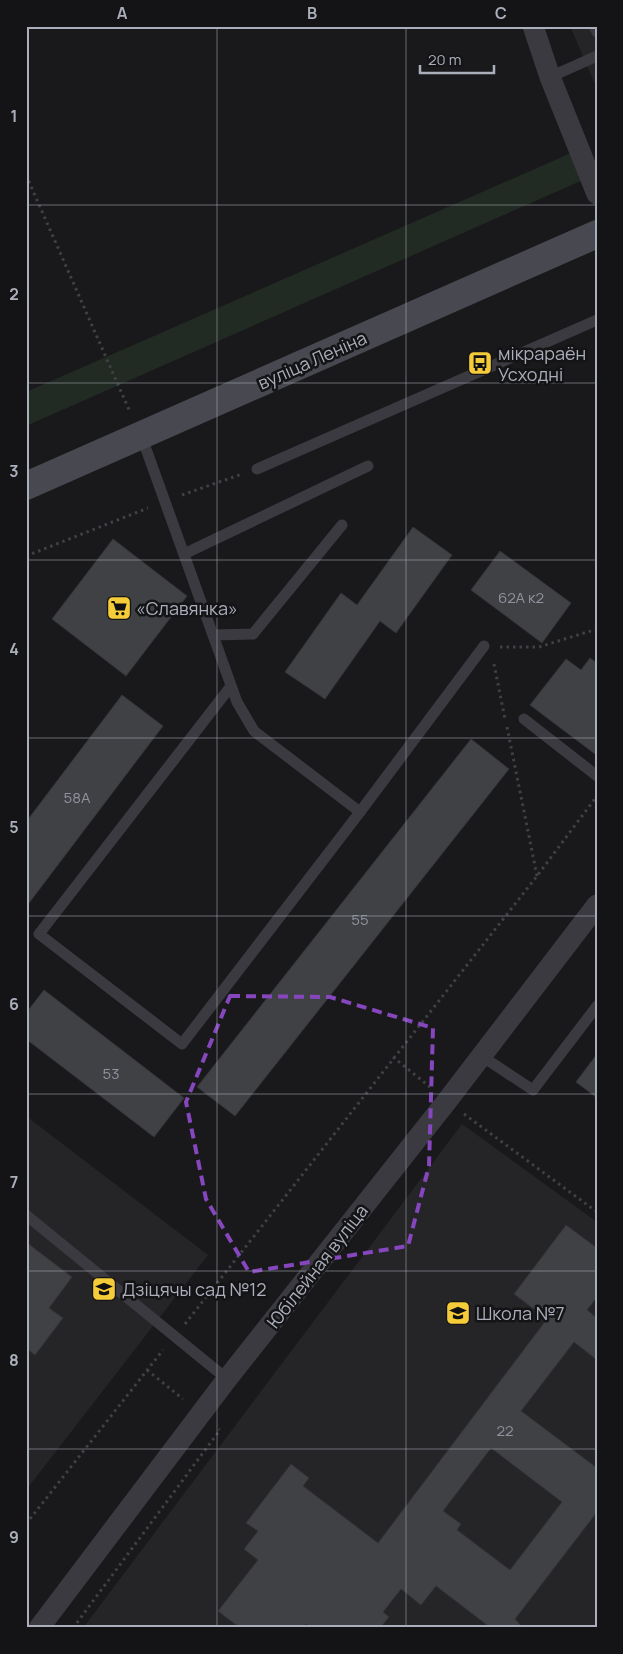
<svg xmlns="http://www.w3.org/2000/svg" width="623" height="1654" font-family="Manrope,sans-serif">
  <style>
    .built { fill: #252528 }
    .green { fill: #212a23 }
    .building { fill: #404145; stroke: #343337; fill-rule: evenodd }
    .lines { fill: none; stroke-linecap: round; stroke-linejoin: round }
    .path { stroke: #404147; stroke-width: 3; stroke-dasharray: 2.5 4; stroke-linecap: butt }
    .lane { stroke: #3a3a40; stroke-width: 11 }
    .street { stroke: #3a3a40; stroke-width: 21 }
    .secondary { stroke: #484950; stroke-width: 28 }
    .marked { fill: none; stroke: #8546be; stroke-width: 4; stroke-dasharray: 10 6; stroke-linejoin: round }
    .grid { fill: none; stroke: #abaebb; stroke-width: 1; stroke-opacity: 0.55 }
    .labels { text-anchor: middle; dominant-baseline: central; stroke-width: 5; stroke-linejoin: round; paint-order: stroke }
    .number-label { font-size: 15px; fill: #90939e }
    .poi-label { font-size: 18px; fill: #abaebb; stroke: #141416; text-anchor: start }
    .street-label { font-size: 18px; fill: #abaebb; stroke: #141416 }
    .neatline { fill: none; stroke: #abaebb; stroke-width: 2 }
    .grid-label { font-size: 16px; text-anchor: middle; font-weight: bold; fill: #abaebb }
  </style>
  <rect width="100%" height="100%" fill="#19191b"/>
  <!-- built -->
  <g class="built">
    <path d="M570,26H597V81L594,82Z"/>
    <path d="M26,1116L208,1255L26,1490Z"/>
    <path d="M462,1124L597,1222V1628H83Z"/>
  </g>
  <!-- green -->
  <path class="green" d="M571,153L583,180L26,426V392Z"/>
  <!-- building -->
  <g class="building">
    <path d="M413,527L452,555L396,633L380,621L325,699L285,672L341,593L357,605Z"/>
    <path d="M113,539L187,596L126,676L52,619Z"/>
    <path d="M500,551L571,603L542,643L471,590Z"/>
    <path d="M590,658L597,663V752L595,754L530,705L566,659L581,670Z"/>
    <path d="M122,695L163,726L26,907V822Z"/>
    <path d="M471,739L509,769L235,1116L197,1087Z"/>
    <path d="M44,990L184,1098L154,1137L26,1039V1013Z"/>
    <path d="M597,1054V1098L576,1082Z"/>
    <path d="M566,1225L597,1248V1297L587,1310L597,1318V1360L574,1342L521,1411L597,1468V1512L515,1619L523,1628H491L436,1586L421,1605L401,1589L383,1612L389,1617L380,1628H311L306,1624L303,1628L295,1626L294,1628H240L218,1611L258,1560L244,1549L258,1531L246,1523L291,1464L309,1478L303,1486L378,1543L547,1319L514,1294ZM491,1448L562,1502L510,1570L457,1530L461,1524L443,1511Z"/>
    <path d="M26,1242L72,1277L49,1308L63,1318L35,1355L26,1348Z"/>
  </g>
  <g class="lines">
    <!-- path -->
    <g class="path">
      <path d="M26,175L130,412"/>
      <path d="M182,495L242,474"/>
      <path d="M26,556L148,508"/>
      <path d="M500,647H539L597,629"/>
      <path d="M494,664L505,719"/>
      <path d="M507,727L537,876"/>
      <path d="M393,1057L430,1087"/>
      <path d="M464,1114L597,1212"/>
      <path d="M185,1324L537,876L597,796"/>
      <path d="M147,1370L183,1399"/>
      <path d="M26,1524L163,1350"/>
      <path d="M73,1628L220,1430L219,1429"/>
    </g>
    <!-- lane -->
    <g class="lane">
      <path d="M594,26L597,32"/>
      <path d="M550,77L597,56"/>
      <path d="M141,435L237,702L254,731L360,812L182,1044L39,934L231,686"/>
      <path d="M257,469L597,320"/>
      <path d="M184,554L368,466"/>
      <path d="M213,635L253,634L342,525"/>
      <path d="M524,719L597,776"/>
      <path d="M360,812L484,646"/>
      <path d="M480,1055L533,1090L597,1006"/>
      <path d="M26,1215L227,1379"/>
    </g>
    <!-- street -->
    <g class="street">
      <path d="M533,26L550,77L597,194"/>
      <path d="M39,1628L227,1379L447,1101L597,905"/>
    </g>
    <!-- secondary -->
    <path class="secondary" d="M26,486L597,234"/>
  </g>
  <!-- marked area -->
  <path class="marked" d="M230,996L330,997L433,1028L429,1166L408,1246L249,1272L206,1199L186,1102Z"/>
  <!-- grid -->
  <path class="grid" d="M217,26V1628M406,26V1628M26,205H597M26,383H597M26,560H597M26,738H597M26,916H597M26,1094H597M26,1271H597M26,1449H597"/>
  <!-- icons -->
  <defs>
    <symbol id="bus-square" viewBox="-11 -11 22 22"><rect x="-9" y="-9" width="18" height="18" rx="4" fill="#f4cb38" stroke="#141416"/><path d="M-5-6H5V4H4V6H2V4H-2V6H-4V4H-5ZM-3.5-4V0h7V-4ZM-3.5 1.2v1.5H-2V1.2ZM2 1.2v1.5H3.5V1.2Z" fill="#111"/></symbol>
    <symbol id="supermarket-square" viewBox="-11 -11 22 22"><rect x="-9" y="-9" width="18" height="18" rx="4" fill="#f4cb38" stroke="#141416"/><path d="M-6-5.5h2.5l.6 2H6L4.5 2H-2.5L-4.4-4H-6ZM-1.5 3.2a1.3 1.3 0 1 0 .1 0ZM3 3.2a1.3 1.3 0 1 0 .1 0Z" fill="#111"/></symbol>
    <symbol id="school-square" viewBox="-11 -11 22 22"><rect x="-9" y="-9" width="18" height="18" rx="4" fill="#f4cb38" stroke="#141416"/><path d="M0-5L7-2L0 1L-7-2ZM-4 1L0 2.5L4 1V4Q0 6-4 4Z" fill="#111"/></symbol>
  </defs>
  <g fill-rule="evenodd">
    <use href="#bus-square" x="466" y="349" width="28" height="28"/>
    <use href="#supermarket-square" x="105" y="594" width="28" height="28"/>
    <use href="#school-square" x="90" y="1275" width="28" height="28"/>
    <use href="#school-square" x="444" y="1299" width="28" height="28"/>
  </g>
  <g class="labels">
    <!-- number labels -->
    <g class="number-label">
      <text x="521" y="597">62А к2</text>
      <text x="77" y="797">58А</text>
      <text x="360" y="919">55</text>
      <text x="111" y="1073">53</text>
      <text x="505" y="1430">22</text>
    </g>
    <!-- poi labels -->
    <g class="poi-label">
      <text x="498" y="353">мікрараён<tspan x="498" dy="21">Усходні</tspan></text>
      <text x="136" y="608">«Славянка»</text>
      <text x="122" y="1289">Дзіцячы сад №12</text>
      <text x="476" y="1313">Школа №7</text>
    </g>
    <!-- street labels -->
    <g class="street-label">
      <text transform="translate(312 360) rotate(-24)">вуліца Леніна</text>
      <text transform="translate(317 1266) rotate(-52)">Юбілейная вуліца</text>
    </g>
  </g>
  <!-- border -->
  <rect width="623" height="1654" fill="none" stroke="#141416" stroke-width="55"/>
  <!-- scale -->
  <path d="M420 65v8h74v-8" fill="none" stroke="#abaebb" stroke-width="2.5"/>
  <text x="428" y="65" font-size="15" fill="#abaebb" stroke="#141416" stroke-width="4" paint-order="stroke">20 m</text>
  <rect x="28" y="28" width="568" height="1598" class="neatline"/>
  <g class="grid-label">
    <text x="122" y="19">A</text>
    <text x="312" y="19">B</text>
    <text x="501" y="19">C</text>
    <text x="14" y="122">1</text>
    <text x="14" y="300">2</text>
    <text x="14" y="477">3</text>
    <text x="14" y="655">4</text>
    <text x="14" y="833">5</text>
    <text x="14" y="1010">6</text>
    <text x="14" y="1188">7</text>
    <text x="14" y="1366">8</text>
    <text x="14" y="1543">9</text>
  </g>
</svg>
